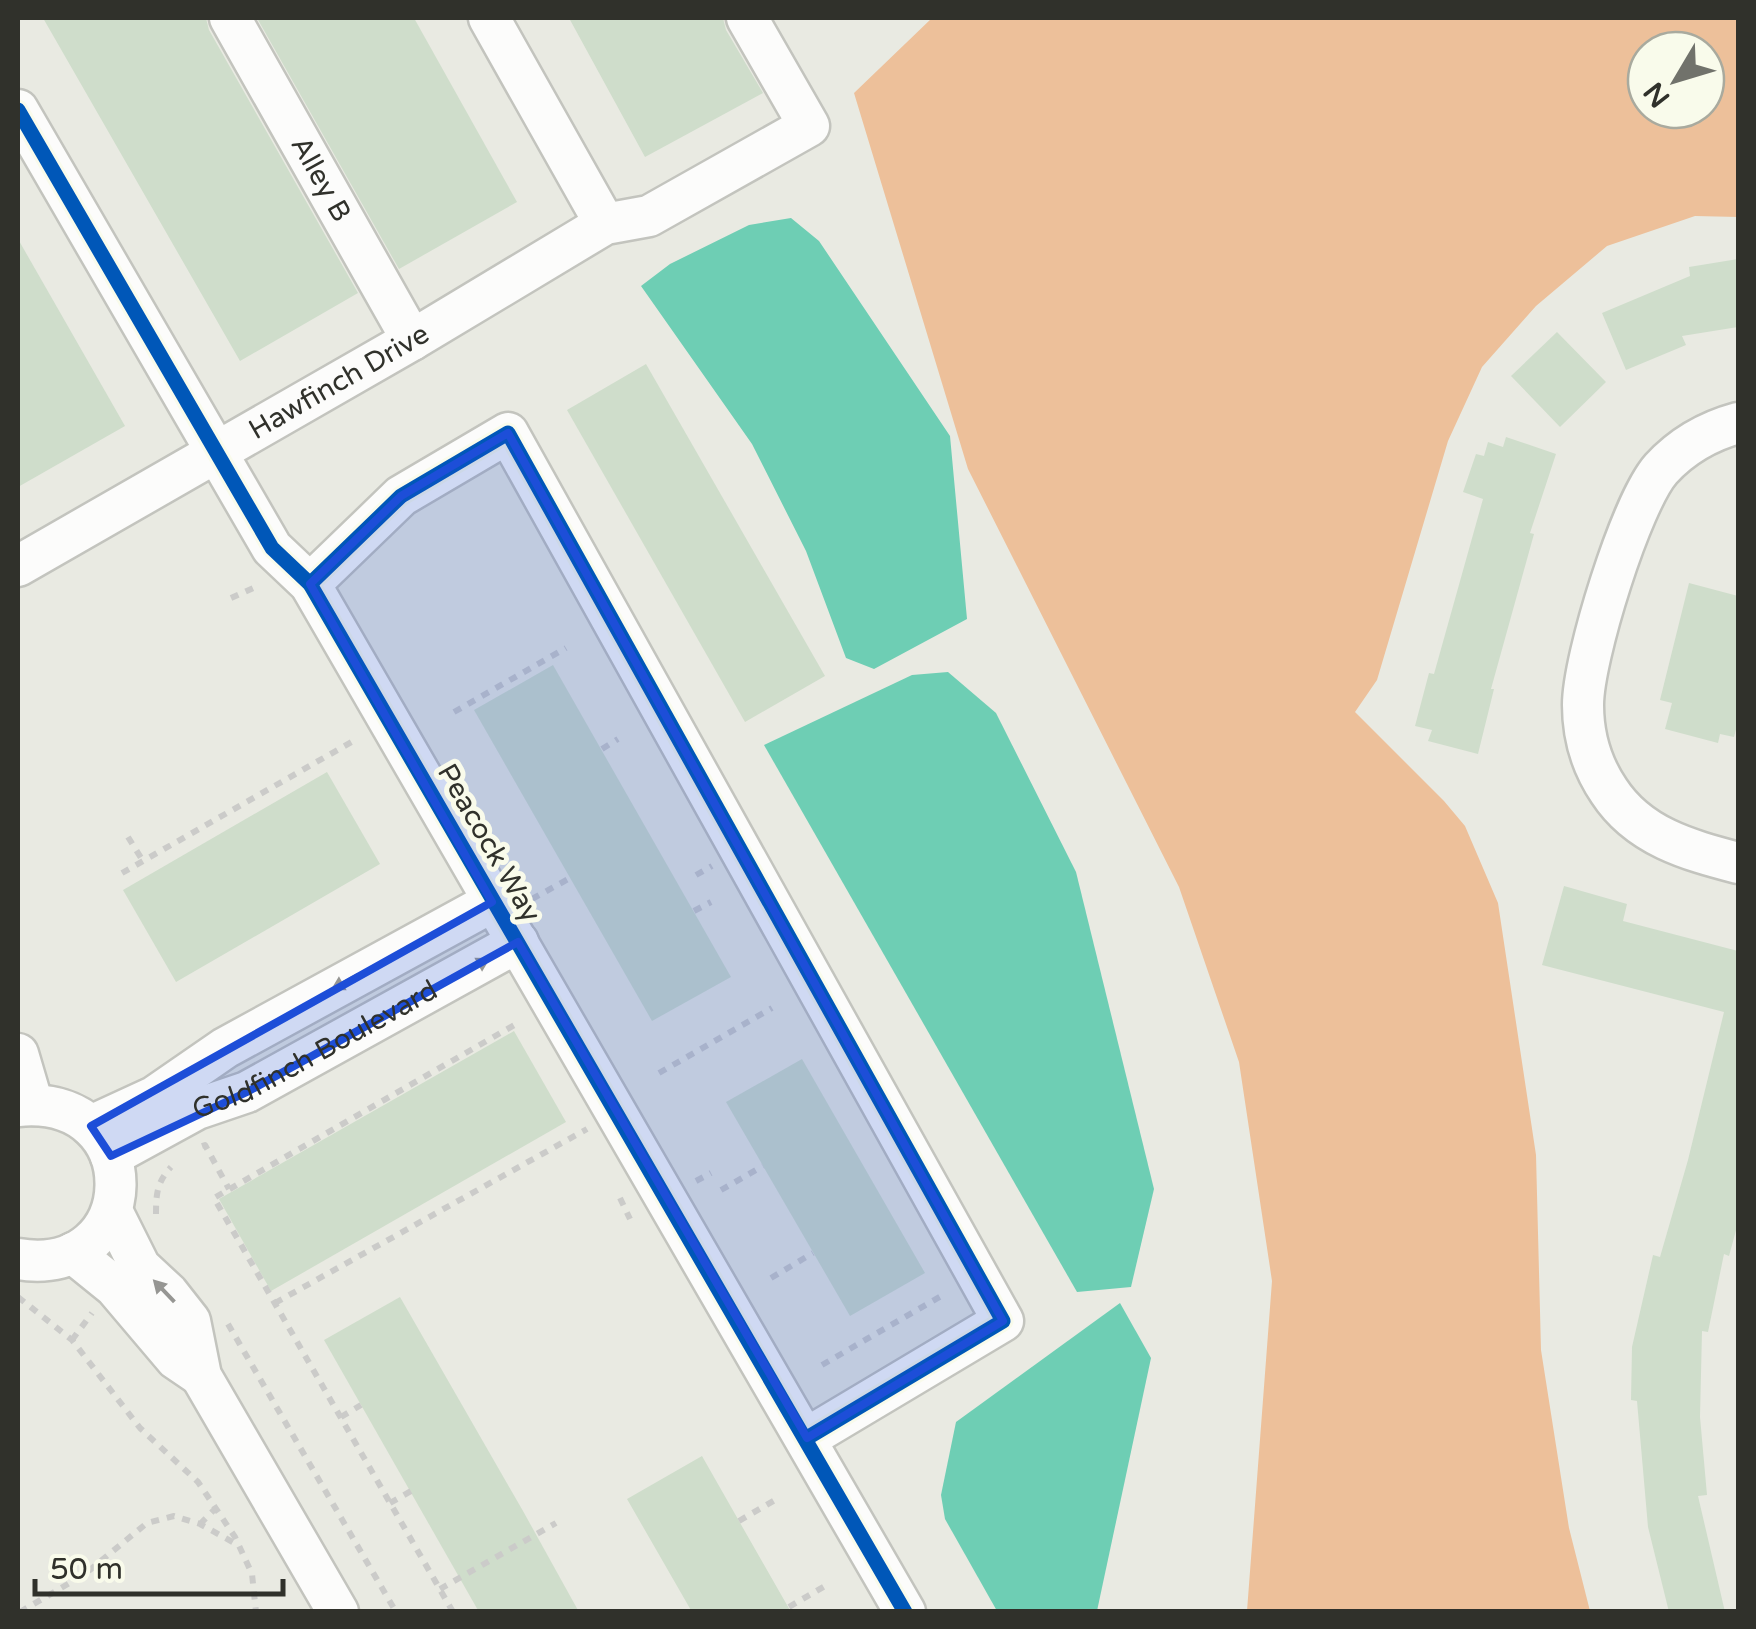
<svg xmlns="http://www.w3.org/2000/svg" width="1756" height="1629" font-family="'Varela Round',sans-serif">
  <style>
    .forest { fill: #edc09a; fill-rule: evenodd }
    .water { fill: #6eceb4 }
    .building { fill: #cfddcb }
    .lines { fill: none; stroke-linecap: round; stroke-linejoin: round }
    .street-casing { stroke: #c3c4be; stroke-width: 45 }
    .path { stroke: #cbcbc9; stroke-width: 6; stroke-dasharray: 8 8; stroke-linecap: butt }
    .street { stroke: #fcfcfb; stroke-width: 40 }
    .cycleway-casing { stroke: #f9fbeb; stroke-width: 21 }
    .cycleway { stroke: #0057b8; stroke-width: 15 }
    .oneway { fill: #969693 }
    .marked { fill: #1d4ed8; fill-opacity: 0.2; stroke: #1d4ed8; stroke-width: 8; stroke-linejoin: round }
    .labels { text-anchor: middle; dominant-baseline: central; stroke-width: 10; stroke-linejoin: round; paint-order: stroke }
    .street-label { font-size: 28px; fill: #30312b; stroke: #f9fbeb }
  </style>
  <rect width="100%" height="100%" fill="#e9eae2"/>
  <!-- forest -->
  <path class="forest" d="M932,18H1738V217L1695,216L1607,246L1536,306L1482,367L1448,441L1377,680L1355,712L1444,801L1465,826L1498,903L1536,1155L1541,1350L1569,1528L1590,1611H1247L1272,1281L1239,1062L1179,887L968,469L854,93ZM1646,50H1706V110H1646Z"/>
  <!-- water -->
  <g class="water">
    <path d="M791,218L819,241L950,436L967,619L874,669L846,658L806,551L752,444L641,286L670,264L749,225Z"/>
    <path d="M948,672L996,713L1076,872L1154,1189L1131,1287L1077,1292L764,745L912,675Z"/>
    <path d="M1120,1303L1151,1358L1097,1611H997L945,1519L941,1495L956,1422Z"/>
  </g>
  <!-- building -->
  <g class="building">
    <path d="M43,18H206L209,30L358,293L240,361Z"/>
    <path d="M257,18H414L517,202L399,269Z"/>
    <path d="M569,18H723L726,30L763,93L645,157Z"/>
    <path d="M18,239L125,426L18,487Z"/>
    <path d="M1738,259V327L1682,336L1686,345L1626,370L1602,313L1690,276L1689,267Z"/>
    <path d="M1557,332L1606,382L1560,427L1511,376Z"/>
    <path d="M646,364L825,676L745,722L567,410Z"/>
    <path d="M1506,437L1556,454L1530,533L1534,534L1491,689H1494L1478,754L1428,741L1432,730L1415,726L1429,673L1434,674L1483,499L1463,492L1476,454L1484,456L1488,442L1503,447Z"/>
    <path d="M1689,583L1738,596V722L1734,737L1720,734L1718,743L1665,729L1672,703L1660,700Z"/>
    <path d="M553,665L731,977L652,1021L474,710Z"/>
    <path d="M327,772L380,864L176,982L123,890Z"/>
    <path d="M1564,886L1627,904L1623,921L1738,951V1223L1729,1256L1724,1254L1708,1332L1702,1331L1700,1417L1707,1495L1698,1496L1725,1612H1669L1648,1527L1637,1401L1631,1400L1632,1347L1653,1255L1660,1257L1688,1160L1724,1012L1542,965Z"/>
    <path d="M514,1031L566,1122L271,1291L219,1199Z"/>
    <path d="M802,1059L925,1273L850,1316L726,1102Z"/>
    <path d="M400,1297L523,1511L579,1612H479L324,1340Z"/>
    <path d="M702,1456L739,1521L791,1612H692L627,1499Z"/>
  </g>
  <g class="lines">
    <defs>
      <g id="street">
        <path id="s1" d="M230,18L412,340"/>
        <path d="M489,18L605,224"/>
        <path d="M18,110L272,548L310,584L905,1612"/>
        <path d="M1738,423C1709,431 1682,446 1661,469C1631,503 1583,658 1583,705C1583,736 1592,766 1609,791C1639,837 1689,850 1738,863"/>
        <path id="s2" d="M18,566L412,340L605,224L649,216L809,126L747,18"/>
        <path d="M310,584L401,496L508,433L1003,1321L807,1438"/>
        <path d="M18,1054L33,1105"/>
        <path d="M18,1106C151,1093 145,1280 18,1259"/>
        <path d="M91,1126L154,1097L225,1048L492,902"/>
        <path id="s3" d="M111,1156L197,1109L247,1092L518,942"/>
        <path d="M112,1211L140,1267L168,1293L190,1321L201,1376L338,1612"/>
        <path d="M73,1253L115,1287L176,1359L201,1376"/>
      </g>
    </defs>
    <!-- street casing -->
    <use href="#street" class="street-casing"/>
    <!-- path -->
    <g class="path">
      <path d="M231,598L260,585"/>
      <path d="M454,712L566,648"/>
      <path d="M602,749L618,739"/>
      <path d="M128,837L143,861"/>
      <path d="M122,873L355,740"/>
      <path d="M696,875L712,866"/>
      <path d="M532,899L570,878"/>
      <path d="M694,911L711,902"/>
      <path d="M659,1073L772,1008"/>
      <path d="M202,1146L205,1145L229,1189"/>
      <path d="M696,1181L711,1173"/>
      <path d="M721,1190L763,1166"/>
      <path d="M620,1198L630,1219"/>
      <path d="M156,1214C156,1194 157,1182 171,1167"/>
      <path d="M771,1278L813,1253"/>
      <path d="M18,1297L72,1340L140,1428L198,1482L235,1537L252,1574L256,1612"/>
      <path d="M275,1303L587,1129"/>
      <path d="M228,1324L396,1612"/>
      <path d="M72,1340L92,1313"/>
      <path d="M822,1365L943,1295L945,1298"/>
      <path d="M341,1417L361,1405"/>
      <path d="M390,1503L411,1491"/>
      <path d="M739,1521L780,1497"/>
      <path d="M200,1524L216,1508"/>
      <path d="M440,1589L556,1523"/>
      <path d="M789,1607L830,1583"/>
      <path d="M20,1612L85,1574L147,1523L174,1516L200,1524L238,1545"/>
      <path d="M453,1612L214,1198L516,1024"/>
    </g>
    <!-- street -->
    <use href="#street" class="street"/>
    <defs>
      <g id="cycleway">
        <path d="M18,110L272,548L310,584L905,1612"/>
        <path d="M310,584L401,496L508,433L1003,1321L807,1438"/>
      </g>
    </defs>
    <!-- cycleway casing -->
    <use href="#cycleway" class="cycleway-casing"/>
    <!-- cycleway -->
    <use href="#cycleway" class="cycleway"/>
  </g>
  <!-- one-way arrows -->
  <defs><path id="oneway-solid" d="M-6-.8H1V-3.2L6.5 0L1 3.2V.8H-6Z" transform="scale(2.5)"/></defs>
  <g class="oneway">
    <use href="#oneway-solid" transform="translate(476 966) rotate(-29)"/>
    <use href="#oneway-solid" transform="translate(345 982) rotate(151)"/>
    <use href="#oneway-solid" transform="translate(164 1291) rotate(-134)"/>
  </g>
  <!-- marked area -->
  <path class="marked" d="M508,433L1003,1321L807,1438L518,942L247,1092L111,1156L91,1126L492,902L310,584L401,496Z"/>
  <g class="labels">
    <!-- street labels -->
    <g class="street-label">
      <text stroke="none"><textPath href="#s1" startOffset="185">Alley B</textPath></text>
      <text stroke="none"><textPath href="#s2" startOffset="370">Hawfinch Drive</textPath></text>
      <text transform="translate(489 843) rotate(60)">Peacock Way</text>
      <text stroke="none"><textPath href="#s3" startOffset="230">Goldfinch Boulevard</textPath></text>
    </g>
  </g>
  <!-- border -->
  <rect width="1756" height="1629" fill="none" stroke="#30312b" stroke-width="40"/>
  <!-- north arrow -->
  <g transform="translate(1676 80) rotate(232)"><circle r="48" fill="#f9fbeb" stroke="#a9aa9e" stroke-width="2.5"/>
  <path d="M0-8L18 38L0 25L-18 38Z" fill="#71726b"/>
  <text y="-15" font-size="28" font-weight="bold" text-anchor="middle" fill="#30312b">N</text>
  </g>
  <!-- scale -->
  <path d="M35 1579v15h248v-15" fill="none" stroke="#30312b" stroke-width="5"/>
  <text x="50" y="1579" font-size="30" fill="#30312b" stroke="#f9fbeb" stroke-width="8" paint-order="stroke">50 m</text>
</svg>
